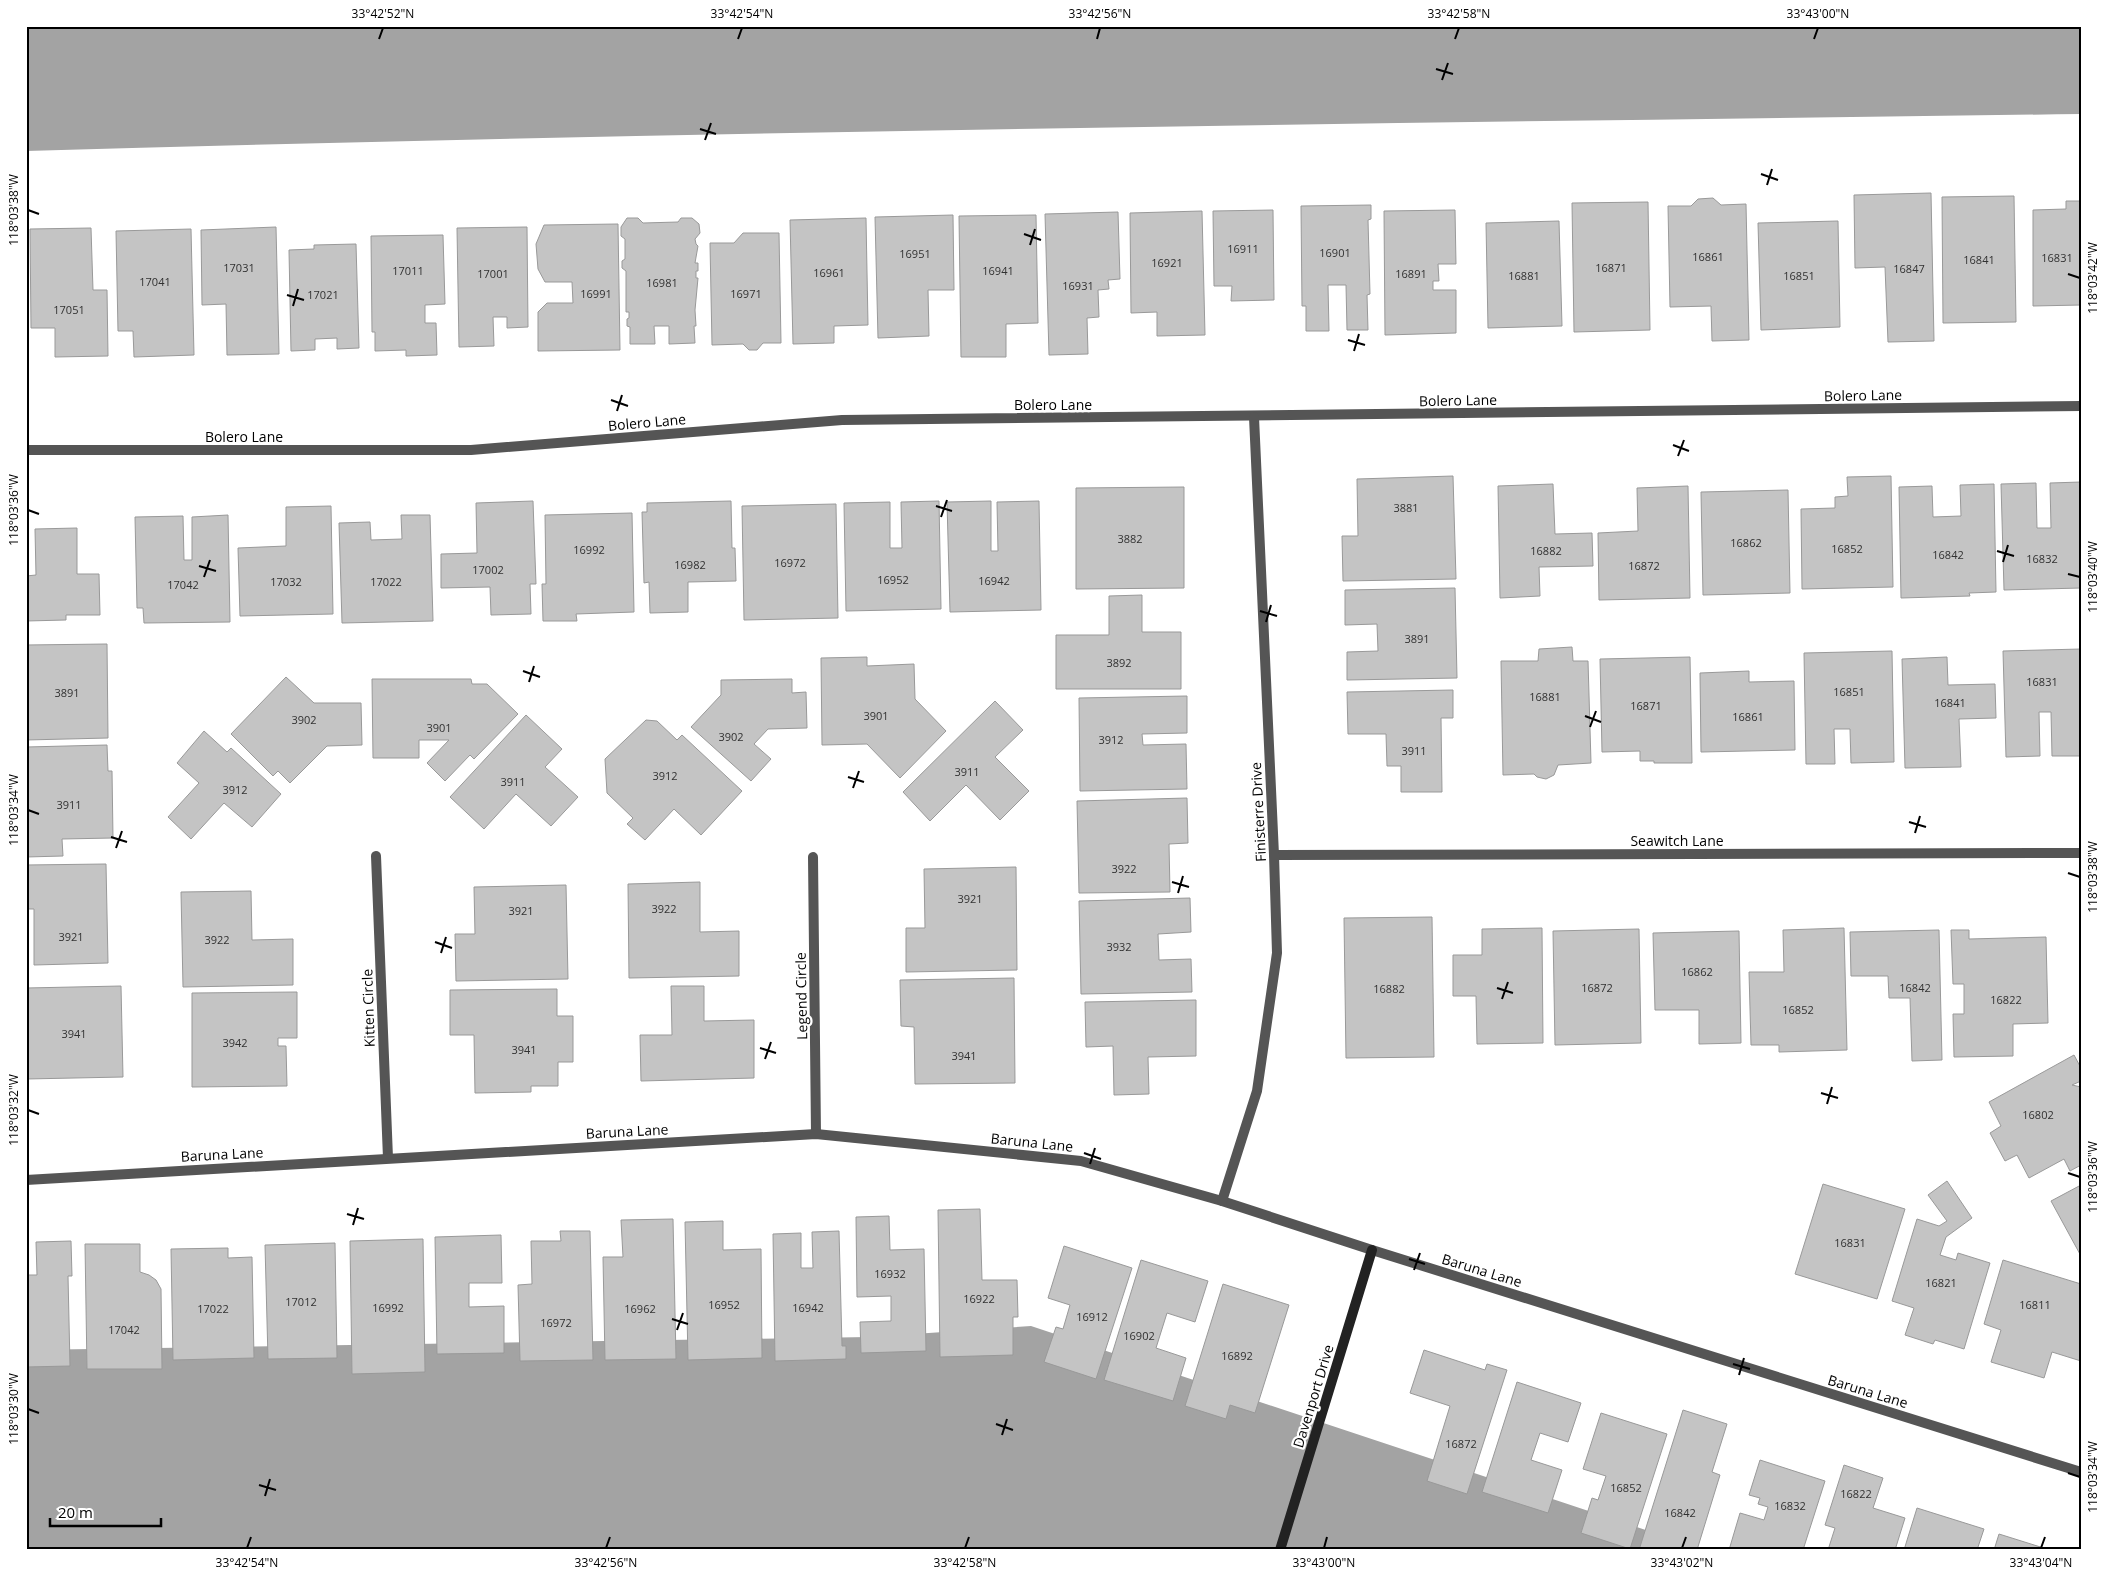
<svg xmlns="http://www.w3.org/2000/svg" width="2107" height="1576" font-family="'Open Sans',sans-serif">
  <style>
    .water { fill: #a3a3a3 }
    .building { fill: #c4c4c4; stroke: #999 }
    .lines { fill: none; stroke-linecap: round; stroke-linejoin: round }
    .street { stroke: #555; stroke-width: 10 }
    .secondary { stroke: #222; stroke-width: 10 }
    .ticks { fill: none; stroke: #000; stroke-width: 2 }
    .labels { text-anchor: middle; dominant-baseline: central; stroke-width: 4.5; stroke-linejoin: round; paint-order: stroke }
    .number-label { font-size: 11px; fill: #313131 }
    .street-label { font-size: 14px; fill: #000; stroke: #fff }
    .neatline { fill: none; stroke: #000; stroke-width: 2 }
    .ticks-label { font-size: 12px; text-anchor: middle; fill: #000 }
  </style>
  <rect width="100%" height="100%" fill="#fff"/>
  <!-- water -->
  <g class="water">
    <path d="M26,26H2081V114C1396,123 711,131 26,151Z"/>
    <path d="M1031,1326L1706,1550H26V1350L869,1337Z"/>
  </g>
  <!-- building -->
  <g class="building">
    <path d="M1931,193L1934,341L1888,342L1885,267L1855,268L1854,195Z"/>
    <path d="M2014,196L2016,322L1943,323L1942,197Z"/>
    <path d="M1713,198L1721,205L1746,204L1749,340L1712,341L1711,306L1670,307L1668,206H1691L1698,199Z"/>
    <path d="M2066,201H2081V305L2033,306V210L2066,209Z"/>
    <path d="M1648,202L1650,330L1574,332L1572,203Z"/>
    <path d="M1371,205V219L1368,220L1370,294L1367,295L1368,330H1347L1346,285H1328L1329,331H1306V306H1302L1301,206Z"/>
    <path d="M1273,210L1274,300L1231,301L1232,286H1214L1213,211Z"/>
    <path d="M1455,210L1456,264H1438L1439,281H1433V290H1456V333L1385,335L1384,211Z"/>
    <path d="M1202,211L1205,335L1157,336V312L1131,313L1130,213Z"/>
    <path d="M1118,212L1120,279L1108,280L1109,289L1098,290L1099,317L1087,318L1088,354L1049,355L1045,214Z"/>
    <path d="M953,215L954,290H928L929,336L878,338L875,217Z"/>
    <path d="M1036,215L1038,323L1006,324V357H961L959,216Z"/>
    <path d="M627,218H638L643,223L678,222L681,218H692L699,224L700,233L695,239L696,244L698,246L695,263H698V271H696V278H698L695,310L696,326H694L695,343L669,344V326H654L655,344H630V327L627,326V319L629,318V312H626V271L622,268V261L625,259V239L621,236V227Z"/>
    <path d="M866,218L868,325L834,326V343L793,344L790,220Z"/>
    <path d="M1559,221L1562,326L1488,328L1486,223Z"/>
    <path d="M1838,221L1840,327L1761,330L1758,223Z"/>
    <path d="M618,224L620,350L538,351V312L547,303H573L572,282H545L538,269L536,244L544,225Z"/>
    <path d="M276,227L279,354L227,355L226,304L202,305L201,230Z"/>
    <path d="M527,227L528,327L507,328V317H493L494,346L459,347L457,228Z"/>
    <path d="M91,228L93,290H107L108,356L55,357V328H31L30,229Z"/>
    <path d="M191,229L194,355L134,357L133,331H118L116,231Z"/>
    <path d="M743,233H779L781,343H763L757,350H749L743,344L712,345L710,243H734Z"/>
    <path d="M443,235L445,304L425,305V323H436L437,355L406,356V350L375,351V332H372L371,236Z"/>
    <path d="M356,244L359,348L337,349V338L315,339V350L291,351L289,250L314,249V245Z"/>
    <path d="M1453,476L1456,579L1343,581L1342,536H1358L1357,479Z"/>
    <path d="M1891,476L1893,587L1802,589L1801,509L1835,508V497L1848,496L1847,477Z"/>
    <path d="M2081,482V588L2004,590L2001,484L2036,483L2037,528H2051L2050,483Z"/>
    <path d="M1553,484L1555,534L1592,533L1593,566L1539,567L1540,596L1500,598L1498,486Z"/>
    <path d="M1994,484L1996,592L1969,593L1970,596L1901,598L1899,487L1932,486L1933,517L1961,516L1960,485Z"/>
    <path d="M1688,486L1690,598L1599,600L1598,533L1638,531L1637,488Z"/>
    <path d="M1184,487V588L1076,589V488Z"/>
    <path d="M1788,490L1790,593L1703,595L1701,492Z"/>
    <path d="M533,501L536,584H530L531,614L491,615L490,587L441,588V554L477,553L476,503Z"/>
    <path d="M731,501L732,548H735L736,581L688,582V612L650,613L649,582L644,583L642,512H647V503Z"/>
    <path d="M939,501L941,609L846,611L844,503L890,502V548H902L901,502Z"/>
    <path d="M991,501V551H998L997,502L1039,501L1041,610L950,612L947,502Z"/>
    <path d="M836,504L838,618L744,620L742,506Z"/>
    <path d="M331,506L333,614L240,616L238,548L286,546V507Z"/>
    <path d="M632,513L634,612L576,614L577,621H543L542,584H546L545,515Z"/>
    <path d="M228,515L230,622L144,623L143,608H137L135,517L183,516L184,560H192V517Z"/>
    <path d="M401,515H430L433,621L342,623L339,523L370,522L371,540L402,539Z"/>
    <path d="M77,528V574H99L100,615H66V620L26,621V576L36,575L35,529Z"/>
    <path d="M1455,588L1457,678L1347,680V652L1378,651L1377,624L1345,625V590Z"/>
    <path d="M1142,595V632H1181V689H1056V635H1109V596Z"/>
    <path d="M107,644L108,738L26,740V645Z"/>
    <path d="M1572,647L1573,661H1588L1591,763L1558,765L1554,775L1546,779L1537,777L1534,774L1503,775L1501,661H1538L1539,649Z"/>
    <path d="M2081,649V756H2052L2051,712H2039L2040,756L2006,757L2003,651Z"/>
    <path d="M1892,651L1894,762L1851,763L1850,729H1834L1835,764H1806L1804,653Z"/>
    <path d="M867,657V666L914,664L915,699L946,731L900,778L867,744L822,745L821,658Z"/>
    <path d="M1690,657L1692,763H1654V761H1640V751L1602,752L1600,659Z"/>
    <path d="M1947,657L1948,685L1995,684L1996,718L1959,719L1961,767L1905,768L1902,659Z"/>
    <path d="M1749,671V682L1794,681L1795,750L1701,752L1700,673Z"/>
    <path d="M286,677L314,703H361L362,745L327,746L290,783L278,771L273,776L231,734Z"/>
    <path d="M372,679H471L472,684H487L518,714L474,759L470,755L445,781L427,763L449,740H419V758H373Z"/>
    <path d="M792,679V693L806,692L807,728L768,729L754,744L771,759L751,781L691,727L721,695V680Z"/>
    <path d="M1453,690V718H1441L1442,792H1401V766H1387L1386,734H1348L1347,692Z"/>
    <path d="M1187,696V733L1142,734L1143,745L1186,744L1187,789L1080,791L1079,698Z"/>
    <path d="M995,701L1023,730L995,757L1029,791L1000,820L966,785L930,821L903,792Z"/>
    <path d="M526,715L562,749L545,767L578,797L551,826L516,794L484,829L450,797Z"/>
    <path d="M646,720L657,721L677,740L682,735L742,791L701,835L674,809L645,840L627,824L633,818L607,793L605,759Z"/>
    <path d="M204,731L227,752L231,748L281,794L252,827L224,803L191,839L168,817L199,783L177,763Z"/>
    <path d="M107,745L108,771H112L113,838L62,839L63,856L26,857V747Z"/>
    <path d="M1187,798L1188,843L1169,844L1170,892L1079,893L1077,801Z"/>
    <path d="M106,864L108,963L34,965V909H26V865Z"/>
    <path d="M1016,867L1017,970L906,972V928H925L924,869Z"/>
    <path d="M700,882V932L739,931V976L629,978L628,884Z"/>
    <path d="M566,885L568,979L456,981L455,934H475L474,887Z"/>
    <path d="M251,891L252,940L293,939V985L183,987L181,892Z"/>
    <path d="M1190,898L1191,932L1158,934L1159,960L1191,959L1192,992L1081,994L1079,901Z"/>
    <path d="M1432,917L1434,1057L1346,1058L1344,918Z"/>
    <path d="M1542,928L1543,1043L1477,1044L1476,996H1453V955H1482V929Z"/>
    <path d="M1844,928L1847,1050L1779,1052V1045H1751L1749,972H1784L1783,930Z"/>
    <path d="M1639,929L1641,1043L1555,1045L1553,931Z"/>
    <path d="M1939,930L1942,1060L1912,1061L1910,998H1889L1888,976H1851L1850,932Z"/>
    <path d="M1951,930H1969V939L2046,937L2048,1023L2013,1024V1056L1954,1057L1953,1014H1964V984H1953Z"/>
    <path d="M1739,931L1741,1043L1699,1044V1010H1655L1653,933Z"/>
    <path d="M1014,978L1015,1083L915,1084L914,1027L901,1026L900,980Z"/>
    <path d="M121,986L123,1077L26,1079V988Z"/>
    <path d="M671,986H704V1021L754,1020V1078L641,1081L640,1035H672Z"/>
    <path d="M557,989V1016H573V1062H558V1086H531V1092L475,1093L474,1035H450V990Z"/>
    <path d="M297,992V1038H278V1046H286L287,1086L192,1087V993Z"/>
    <path d="M1196,1000V1056L1148,1057L1149,1094L1114,1095L1113,1046L1086,1047L1085,1002Z"/>
    <path d="M2074,1055L2081,1068V1081L2072,1085L2081,1087V1165L2070,1171L2064,1159L2029,1178L2017,1155L2005,1161L1990,1133L2001,1126L1989,1102Z"/>
    <path d="M1947,1181L1972,1218L1946,1237L1940,1255L1956,1260L1958,1253L1990,1263L1964,1349L1935,1340L1933,1344L1905,1335L1914,1308L1892,1301L1917,1219L1939,1226L1947,1221L1928,1195Z"/>
    <path d="M1823,1184L1905,1209L1877,1299L1795,1274Z"/>
    <path d="M2081,1185V1256L2051,1201Z"/>
    <path d="M980,1209L982,1280H1017L1018,1317H1013V1355L940,1357L938,1210Z"/>
    <path d="M889,1216L890,1250L924,1249L926,1351L861,1353L860,1322L891,1321V1296L857,1297L856,1217Z"/>
    <path d="M673,1219L676,1359L605,1360L603,1257H623L621,1220Z"/>
    <path d="M723,1221V1250L761,1249L762,1358L688,1360L685,1222Z"/>
    <path d="M560,1231H590L593,1360L520,1361L518,1285L532,1284L531,1241H561Z"/>
    <path d="M839,1231L842,1346H846V1359L775,1361L773,1234L801,1233V1268H813L812,1232Z"/>
    <path d="M501,1235L502,1283H469V1307L504,1306V1353L437,1354L435,1237Z"/>
    <path d="M423,1239L425,1372L352,1374L350,1241Z"/>
    <path d="M71,1241L72,1276H68L70,1366L26,1367V1275H37L36,1242Z"/>
    <path d="M335,1243L337,1358L268,1359L265,1245Z"/>
    <path d="M85,1244H140V1272L149,1275L156,1280L161,1289L162,1369H87Z"/>
    <path d="M1064,1246L1132,1268L1096,1379L1044,1362L1056,1327L1063,1329L1070,1305L1048,1298Z"/>
    <path d="M228,1248V1258L252,1257L254,1358L173,1360L171,1249Z"/>
    <path d="M1141,1260L1208,1281L1195,1322L1167,1313L1156,1348L1186,1358L1173,1401L1104,1380Z"/>
    <path d="M2003,1260L2081,1284V1361L2052,1352L2044,1378L1991,1362L2001,1330L1984,1324Z"/>
    <path d="M1223,1284L1289,1305L1255,1413L1230,1405L1226,1419L1185,1406Z"/>
    <path d="M1424,1350L1485,1370L1487,1364L1507,1370L1467,1494L1427,1481L1450,1406L1410,1393Z"/>
    <path d="M1517,1382L1581,1403L1568,1442L1540,1433L1531,1460L1562,1470L1548,1513L1482,1492Z"/>
    <path d="M1683,1410L1727,1424L1712,1472L1720,1475L1697,1550H1639Z"/>
    <path d="M1601,1413L1667,1434L1630,1549L1581,1533L1592,1498L1598,1500L1606,1476L1583,1469Z"/>
    <path d="M1760,1460L1825,1481L1803,1550H1729L1740,1513L1764,1520L1768,1507L1758,1504L1760,1498L1749,1495Z"/>
    <path d="M1844,1465L1883,1478L1873,1508L1905,1518L1895,1550H1828L1835,1528L1825,1525Z"/>
    <path d="M1917,1508L1984,1529L1977,1550H1904Z"/>
    <path d="M1999,1534L2050,1550H1994Z"/>
  </g>
  <g class="lines">
    <!-- street -->
    <g class="street">
      <path d="M26,450H471L842,420L2081,406"/>
      <path d="M1274,855L2081,853"/>
      <path d="M376,856L388,1158"/>
      <path d="M813,857L816,1134"/>
      <path d="M26,1180L816,1134L1081,1161L1222,1201L1372,1250L2081,1472"/>
      <path d="M1222,1201L1257,1091L1277,953L1274,855L1254,417"/>
    </g>
    <!-- secondary -->
    <path class="secondary" d="M1280,1550L1372,1250"/>
  </g>
  <!-- ticks -->
  <path class="ticks" d="M379,39L383,28M738,39L742,28M1097,39L1100,28M1455,39L1459,28M1814,39L1818,28M1436,69L1453,74M1442,80L1448,63M700,129L716,134M705,140L711,123M1761,174L1778,180M1767,185L1772,169M28,210L39,214M1024,234L1041,240M1030,245L1035,229M2068,274L2080,278M287,295L304,300M293,306L298,289M1348,340L1365,345M1354,351L1359,334M611,400L628,406M617,411L622,395M1673,445L1689,451M1678,456L1684,440M936,506L952,511M28,510L39,514M941,517L947,500M1997,551L2014,556M2003,562L2008,545M199,566L216,571M2068,574L2080,577M204,577L210,560M1260,611L1277,616M1266,622L1271,605M523,671L540,677M529,682L534,666M1585,716L1601,722M1590,727L1596,711M848,777L864,782M853,788L859,771M28,810L39,814M1909,822L1926,827M1915,833L1920,816M111,837L127,842M116,848L122,831M2068,873L2080,877M1172,882L1189,887M1178,893L1183,876M435,942L452,948M441,953L446,937M1497,988L1513,993M1502,999L1508,982M760,1048L776,1053M765,1059L771,1042M1821,1093L1838,1098M1827,1104L1832,1087M28,1110L39,1114M1084,1153L1101,1159M1090,1164L1095,1148M2068,1173L2080,1177M347,1214L364,1219M353,1225L358,1208M1409,1259L1425,1264M1414,1270L1420,1253M672,1319L688,1324M677,1330L683,1313M1733,1364L1750,1369M1739,1375L1744,1358M28,1409L39,1413M996,1424L1013,1430M1002,1435L1007,1419M2068,1473L2080,1477M259,1485L276,1490M265,1496L270,1479M247,1548L251,1537M606,1548L610,1537M965,1548L969,1537M1324,1548L1327,1537M1682,1548L1686,1537M2041,1548L2045,1537"/>
  <g class="labels">
    <!-- number labels -->
    <g class="number-label">
      <text x="1243" y="248">16911</text>
      <text x="1335" y="252">16901</text>
      <text x="915" y="253">16951</text>
      <text x="1708" y="256">16861</text>
      <text x="2057" y="257">16831</text>
      <text x="1979" y="259">16841</text>
      <text x="1167" y="262">16921</text>
      <text x="239" y="267">17031</text>
      <text x="1611" y="267">16871</text>
      <text x="1909" y="268">16847</text>
      <text x="408" y="270">17011</text>
      <text x="998" y="270">16941</text>
      <text x="829" y="272">16961</text>
      <text x="493" y="273">17001</text>
      <text x="1411" y="273">16891</text>
      <text x="1524" y="275">16881</text>
      <text x="1799" y="275">16851</text>
      <text x="155" y="281">17041</text>
      <text x="662" y="282">16981</text>
      <text x="1078" y="285">16931</text>
      <text x="596" y="293">16991</text>
      <text x="746" y="293">16971</text>
      <text x="323" y="294">17021</text>
      <text x="69" y="309">17051</text>
      <text x="1406" y="507">3881</text>
      <text x="1130" y="538">3882</text>
      <text x="1746" y="542">16862</text>
      <text x="1847" y="548">16852</text>
      <text x="589" y="549">16992</text>
      <text x="1546" y="550">16882</text>
      <text x="1948" y="554">16842</text>
      <text x="2042" y="558">16832</text>
      <text x="790" y="562">16972</text>
      <text x="690" y="564">16982</text>
      <text x="1644" y="565">16872</text>
      <text x="488" y="569">17002</text>
      <text x="893" y="579">16952</text>
      <text x="994" y="580">16942</text>
      <text x="286" y="581">17032</text>
      <text x="386" y="581">17022</text>
      <text x="183" y="584">17042</text>
      <text x="1417" y="638">3891</text>
      <text x="1119" y="662">3892</text>
      <text x="2042" y="681">16831</text>
      <text x="1849" y="691">16851</text>
      <text x="67" y="692">3891</text>
      <text x="1545" y="696">16881</text>
      <text x="1950" y="702">16841</text>
      <text x="1646" y="705">16871</text>
      <text x="876" y="715">3901</text>
      <text x="1748" y="716">16861</text>
      <text x="304" y="719">3902</text>
      <text x="439" y="727">3901</text>
      <text x="731" y="736">3902</text>
      <text x="1111" y="739">3912</text>
      <text x="1414" y="750">3911</text>
      <text x="967" y="771">3911</text>
      <text x="665" y="775">3912</text>
      <text x="513" y="781">3911</text>
      <text x="235" y="789">3912</text>
      <text x="69" y="804">3911</text>
      <text x="1124" y="868">3922</text>
      <text x="970" y="898">3921</text>
      <text x="664" y="908">3922</text>
      <text x="521" y="910">3921</text>
      <text x="71" y="936">3921</text>
      <text x="217" y="939">3922</text>
      <text x="1119" y="946">3932</text>
      <text x="1697" y="971">16862</text>
      <text x="1597" y="987">16872</text>
      <text x="1915" y="987">16842</text>
      <text x="1389" y="988">16882</text>
      <text x="2006" y="999">16822</text>
      <text x="1798" y="1009">16852</text>
      <text x="74" y="1033">3941</text>
      <text x="235" y="1042">3942</text>
      <text x="524" y="1049">3941</text>
      <text x="964" y="1055">3941</text>
      <text x="2038" y="1114">16802</text>
      <text x="1850" y="1242">16831</text>
      <text x="890" y="1273">16932</text>
      <text x="1941" y="1282">16821</text>
      <text x="979" y="1298">16922</text>
      <text x="301" y="1301">17012</text>
      <text x="724" y="1304">16952</text>
      <text x="2035" y="1304">16811</text>
      <text x="388" y="1307">16992</text>
      <text x="808" y="1307">16942</text>
      <text x="213" y="1308">17022</text>
      <text x="640" y="1308">16962</text>
      <text x="1092" y="1316">16912</text>
      <text x="556" y="1322">16972</text>
      <text x="124" y="1329">17042</text>
      <text x="1139" y="1335">16902</text>
      <text x="1237" y="1355">16892</text>
      <text x="1461" y="1443">16872</text>
      <text x="1626" y="1487">16852</text>
      <text x="1856" y="1493">16822</text>
      <text x="1790" y="1505">16832</text>
      <text x="1680" y="1512">16842</text>
    </g>
    <!-- street labels -->
    <g class="street-label">
      <text transform="translate(1863 395) rotate(-1)">Bolero Lane</text>
      <text transform="translate(1458 400) rotate(-1)">Bolero Lane</text>
      <text x="1053" y="404">Bolero Lane</text>
      <text transform="translate(647 422) rotate(-5)">Bolero Lane</text>
      <text x="244" y="436">Bolero Lane</text>
      <text transform="translate(1258 812) rotate(-93)">Finisterre Drive</text>
      <text x="1677" y="840">Seawitch Lane</text>
      <text transform="translate(801 996) rotate(-91)">Legend Circle</text>
      <text transform="translate(368 1008) rotate(-92)">Kitten Circle</text>
      <text transform="translate(627 1131) rotate(-3)">Baruna Lane</text>
      <text transform="translate(1032 1142) rotate(6)">Baruna Lane</text>
      <text transform="translate(222 1154) rotate(-3)">Baruna Lane</text>
      <text transform="translate(1482 1270) rotate(17)">Baruna Lane</text>
      <text transform="translate(1868 1391) rotate(17)">Baruna Lane</text>
      <text transform="translate(1313 1396) rotate(-73)">Davenport Drive</text>
    </g>
  </g>
  <!-- border -->
  <rect width="2107" height="1576" fill="none" stroke="#ffffff" stroke-width="55"/>
  <!-- scale -->
  <path d="M50 1518v8h111v-8" fill="none" stroke="#000000" stroke-width="2.5"/>
  <text x="58" y="1518" font-size="15" fill="#000000" stroke="#ffffff" stroke-width="4" paint-order="stroke">20 m</text>
  <rect x="28" y="28" width="2052" height="1520" class="neatline"/>
  <g class="ticks-label">
    <text x="383" y="18">33°42'52"N</text>
    <text x="742" y="18">33°42'54"N</text>
    <text x="1100" y="18">33°42'56"N</text>
    <text x="1459" y="18">33°42'58"N</text>
    <text x="1818" y="18">33°43'00"N</text>
    <text transform="translate(14 210) rotate(-90)" y="4">118°03'38"W</text>
    <text transform="translate(2093 278) rotate(-90)" y="4">118°03'42"W</text>
    <text transform="translate(14 510) rotate(-90)" y="4">118°03'36"W</text>
    <text transform="translate(2093 577) rotate(-90)" y="4">118°03'40"W</text>
    <text transform="translate(14 810) rotate(-90)" y="4">118°03'34"W</text>
    <text transform="translate(2093 877) rotate(-90)" y="4">118°03'38"W</text>
    <text transform="translate(14 1110) rotate(-90)" y="4">118°03'32"W</text>
    <text transform="translate(2093 1177) rotate(-90)" y="4">118°03'36"W</text>
    <text transform="translate(14 1409) rotate(-90)" y="4">118°03'30"W</text>
    <text transform="translate(2093 1477) rotate(-90)" y="4">118°03'34"W</text>
    <text x="247" y="1567">33°42'54"N</text>
    <text x="606" y="1567">33°42'56"N</text>
    <text x="965" y="1567">33°42'58"N</text>
    <text x="1324" y="1567">33°43'00"N</text>
    <text x="1682" y="1567">33°43'02"N</text>
    <text x="2041" y="1567">33°43'04"N</text>
  </g>
</svg>
